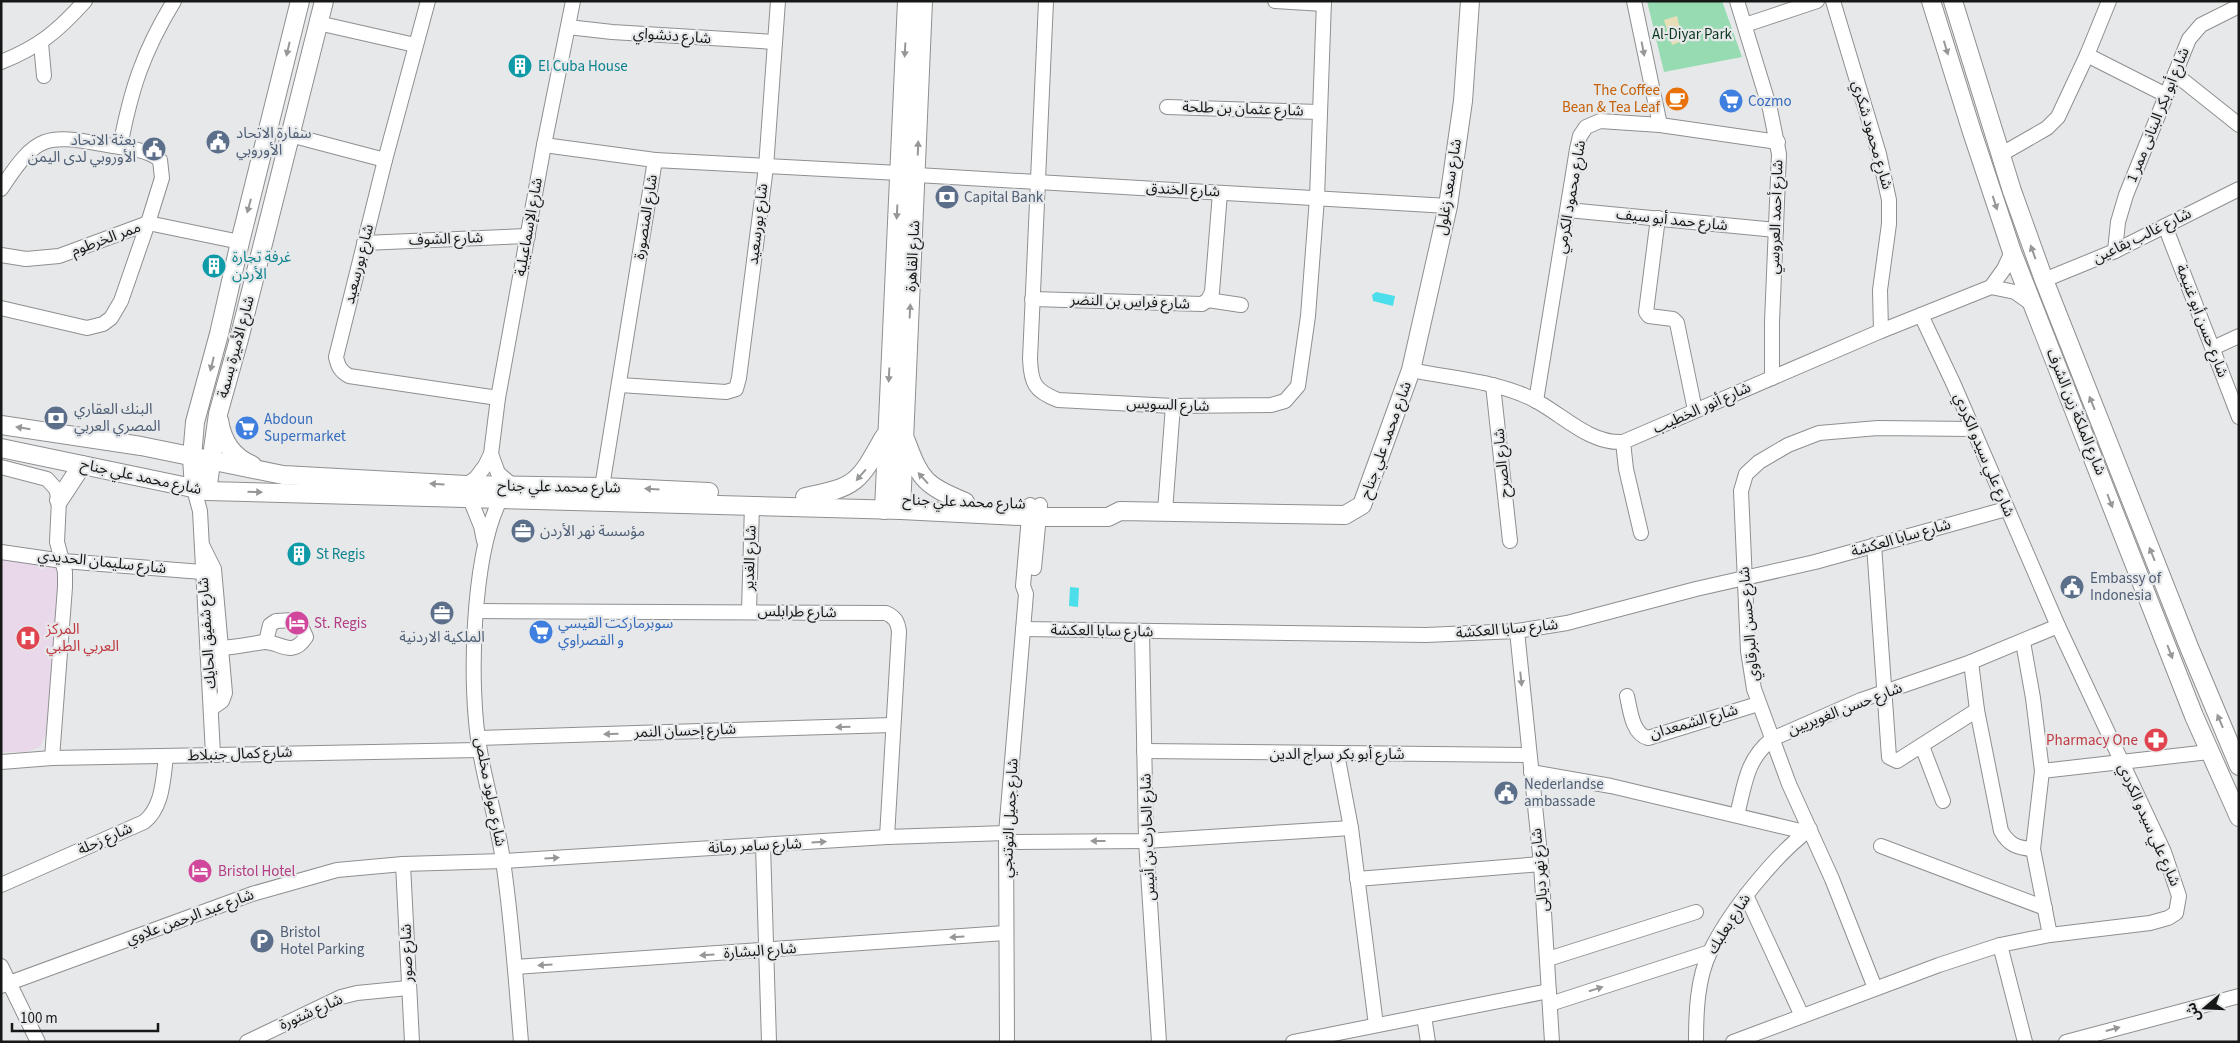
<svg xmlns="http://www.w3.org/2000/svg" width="2240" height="1043" font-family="'Source Sans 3','Noto Sans Arabic',sans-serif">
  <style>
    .medical { fill: #e9d8ea }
    .green { fill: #96dbb1 }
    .sand { fill: #e8dfb9 }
    .water { fill: #4cdeea }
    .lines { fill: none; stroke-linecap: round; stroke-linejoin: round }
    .minor-casing { stroke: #8e8f91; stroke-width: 16 }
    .major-casing { stroke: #8e8f91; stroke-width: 20 }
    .minor { stroke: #fff; stroke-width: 14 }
    .major { stroke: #fff; stroke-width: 18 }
    .oneway { fill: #969797 }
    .labels { text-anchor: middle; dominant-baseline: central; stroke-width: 4.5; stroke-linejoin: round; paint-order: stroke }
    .park-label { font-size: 15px; fill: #0a351f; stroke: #e7e8e9 }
    .street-label { font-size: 15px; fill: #161717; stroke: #e7e8e9 }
    .culture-label { font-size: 15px; fill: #0d838f; stroke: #e7e8e9; text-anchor: start }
    .food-label { font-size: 15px; fill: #c56008; stroke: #e7e8e9; text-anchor: end }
    .shop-label { font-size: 15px; fill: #366cbe; stroke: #e7e8e9; text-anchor: start }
    .service-label { font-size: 15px; fill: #4e5e75; stroke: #e7e8e9; text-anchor: start }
    .hotel-label { font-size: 15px; fill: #b23c85; stroke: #e7e8e9; text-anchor: start }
    .health-label { font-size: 15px; fill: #be3a42; stroke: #e7e8e9; text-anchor: start }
  </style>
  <rect width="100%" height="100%" fill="#e7e8e9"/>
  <!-- medical -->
  <path class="medical" d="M1,558L51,564L58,570L60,579L46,734L40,747L26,752H1Z"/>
  <!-- green -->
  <path class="green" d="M1647,1H1722L1742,57L1664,72Z"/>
  <!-- sand -->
  <path class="sand" d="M1677,16L1683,41L1672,45L1664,20Z"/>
  <!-- water -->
  <g class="water">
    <path d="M1376,292L1395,296L1393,306L1373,301L1372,295Z"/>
    <path d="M1070,587L1079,588L1078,607L1069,606Z"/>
  </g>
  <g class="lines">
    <defs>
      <g id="minor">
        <path d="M428,1L385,160L336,357C338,366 340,371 349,376L498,398"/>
        <path d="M1046,1L1030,359C1031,384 1035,391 1058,400L1173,406L1271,405L1285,401L1298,386L1308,316L1317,198L1324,1"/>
        <path d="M1275,1L1324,4"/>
        <path d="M1634,1L1660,125"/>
        <path d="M1737,1L1770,109L1779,154L1772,322V378"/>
        <path d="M1833,1L1879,154L1889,200V224L1880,290L1881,331"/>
        <path d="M318,23L415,45"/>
        <path d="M1745,25L1817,1"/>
        <path d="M568,27L612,32L775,42"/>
        <path d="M41,43L44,76"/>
        <path d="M2087,55L2166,95"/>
        <path d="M1,62C39,47 58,31 85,1"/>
        <path d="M2175,74L2239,125"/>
        <path d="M1167,107L1319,112"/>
        <path d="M290,135L385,160"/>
        <path d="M544,145L655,160"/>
        <path d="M120,147C131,89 143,52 174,1"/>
        <path d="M2000,155L2047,128L2058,117L2087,55L2109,1"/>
        <path d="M917,175L1448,206"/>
        <path d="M1,189C39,130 48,135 113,146C129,148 148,150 160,160L162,178L148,223L121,301L111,318L103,324L87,328L1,308"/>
        <path d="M1568,210L1776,230"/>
        <path d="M1658,218L1646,312L1649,316L1673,319L1677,323L1695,410"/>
        <path d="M2165,226L2239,417"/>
        <path d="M364,243L528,236"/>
        <path d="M2115,251L2118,222L2126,195L2189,39L2201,25L2239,6"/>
        <path d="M1,255L26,259L59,256L148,223L240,242"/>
        <path d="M2044,280L2115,251L2239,189"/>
        <path d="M1991,287L2015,292L2032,304"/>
        <path d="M1032,299L1202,304L1208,300L1212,292L1220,193"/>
        <path d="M1208,300L1241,305"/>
        <path d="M2213,348L2239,336"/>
        <path d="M1411,370C1453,379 1501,381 1538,402C1565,417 1591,444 1623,442L1881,331L1991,287L2004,269L2012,252"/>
        <path d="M620,385L726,392L736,389L739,378L766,167L778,1"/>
        <path d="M1493,385L1510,541"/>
        <path d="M1536,401L1577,149L1580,136L1586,127L1600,121L1660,125L1778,142"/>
        <path d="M1623,442L1626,469L1641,533"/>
        <path d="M491,454L498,473L513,486"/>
        <path d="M1,467L47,479L56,489L59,500L57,542L65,572V587L52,758"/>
        <path d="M466,485L476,478L485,466L491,454L498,398L544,145L573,1"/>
        <path d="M602,487L655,160L899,173"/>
        <path d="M194,489L200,511L213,754"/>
        <path d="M501,498C472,554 468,687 480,751C486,788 498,824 503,861C512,921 516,982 521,1042"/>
        <path d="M470,499L481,526L484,541"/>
        <path d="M1165,511L1173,406"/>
        <path d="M202,545L214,569L225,693L222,701L212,708"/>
        <path d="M1874,545L1889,757L1897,761L1977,710"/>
        <path d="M1,552L63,561L202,572"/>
        <path d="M1034,568L1040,505"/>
        <path d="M476,611L886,613C895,617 898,622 899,632L887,837"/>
        <path d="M749,611L752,505"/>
        <path d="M1023,629L1426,635L1517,631L1567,623L1696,589L1815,562L2006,509"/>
        <path d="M1517,631L1541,864L1552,1042"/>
        <path d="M1142,632L1146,841L1159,1042"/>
        <path d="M2023,642L2033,698L2042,771L2033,849L2050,935"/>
        <path d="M221,648C236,647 250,644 264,642C279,641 292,659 306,637L302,628L294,620L276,621L270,625L266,642"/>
        <path d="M1971,662L1977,710L2001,831C2009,845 2017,848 2033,849"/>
        <path d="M1627,696C1630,709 1632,734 1648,738L1758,704"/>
        <path d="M478,738L892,725"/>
        <path d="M1922,746L1943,801"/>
        <path d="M1144,751L1529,755"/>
        <path d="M1337,754L1351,828L1376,1025"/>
        <path d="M1,762L52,758L479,750"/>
        <path d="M2042,771L2209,752"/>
        <path d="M1531,772L1611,786L1805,832"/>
        <path d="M1737,815C1745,784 1746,760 1772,739L1861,700L1971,662L2058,626"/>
        <path d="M1007,842L1146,841L1351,828"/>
        <path d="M763,845L769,1042"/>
        <path d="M1881,846L2045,908"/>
        <path d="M403,864L412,1042"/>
        <path d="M1357,879L1541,864"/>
        <path d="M1,885L144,822C163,807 163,779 166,757"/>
        <path d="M1746,895L1802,1016"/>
        <path d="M2000,945L2025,1042"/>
        <path d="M1548,959L1696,912"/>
        <path d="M1,966L38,1042"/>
        <path d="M515,967L1005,933"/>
        <path d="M1,986L252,894L337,870L403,864L503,861L887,837L1006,833"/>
        <path d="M1875,988L1832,879L1789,784L1754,689L1748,651L1741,491L1746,474L1759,462L1788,445L1819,433L1878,428L1972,429"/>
        <path d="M1550,1004L1710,952"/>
        <path d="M1424,1016L1428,1042"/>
        <path d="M247,1042L341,997L357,993L408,988"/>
        <path d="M1007,1042L1006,833L1026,594L1023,586L1030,505"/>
        <path d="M1293,1042L1549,991"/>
        <path d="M1696,1042C1696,1013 1697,979 1710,952C1729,912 1775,855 1810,829"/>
        <path d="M1733,1042L1939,965L2000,945L2050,935L2150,923L2168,918L2176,913L2179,896L2164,852L2058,626L1954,385L1921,315"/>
        <path d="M2066,1042L2239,996"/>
      </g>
      <g id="major">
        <path d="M1931,1L1972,132L2012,252L2194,716L2239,817"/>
        <path d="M1953,1L2012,191L2044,280L2189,647L2239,766"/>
        <path d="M219,420C222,440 232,457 252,465"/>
        <path d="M1,425L141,446L283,475L466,485L602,487L709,492"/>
        <path d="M906,441C921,482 926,485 965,502"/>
        <path d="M1,448L207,491L901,510L1039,517H1108L1120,511L1345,515L1362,505L1411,370L1448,206L1463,101L1470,1"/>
        <path d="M194,489L192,457L195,422L219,334L240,242L300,1"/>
        <path d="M207,491L218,414L239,339L324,1"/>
        <path d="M805,497C857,487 859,482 884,437"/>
        <path d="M59,500L82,465"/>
        <path d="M884,510L907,1"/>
        <path d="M901,510L923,1"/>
      </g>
    </defs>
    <!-- minor casing -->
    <use href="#minor" class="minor-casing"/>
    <!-- major casing -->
    <use href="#major" class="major-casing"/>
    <!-- minor -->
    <use href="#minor" class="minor"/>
    <!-- major -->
    <use href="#major" class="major"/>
  </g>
  <!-- one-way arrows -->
  <defs><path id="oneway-solid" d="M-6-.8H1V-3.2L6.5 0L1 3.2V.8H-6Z" transform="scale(1.25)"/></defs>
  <g class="oneway">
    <use href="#oneway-solid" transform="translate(1946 48) rotate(73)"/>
    <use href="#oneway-solid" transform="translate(288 49) rotate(103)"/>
    <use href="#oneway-solid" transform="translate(1643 49) rotate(79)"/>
    <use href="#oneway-solid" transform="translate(905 50) rotate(93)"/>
    <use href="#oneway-solid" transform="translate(918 148) rotate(-88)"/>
    <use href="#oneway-solid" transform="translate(1995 203) rotate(72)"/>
    <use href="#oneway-solid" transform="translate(249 206) rotate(105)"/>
    <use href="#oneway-solid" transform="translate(897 212) rotate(93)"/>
    <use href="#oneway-solid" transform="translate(2033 252) rotate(-110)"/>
    <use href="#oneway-solid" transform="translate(910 311) rotate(-87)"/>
    <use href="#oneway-solid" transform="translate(212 364) rotate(104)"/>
    <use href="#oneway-solid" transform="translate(889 375) rotate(93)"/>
    <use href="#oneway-solid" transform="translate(2092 403) rotate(-112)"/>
    <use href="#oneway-solid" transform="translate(23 428) rotate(-171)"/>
    <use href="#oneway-solid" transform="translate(861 475) rotate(131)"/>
    <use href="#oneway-solid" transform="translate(923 478) rotate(-132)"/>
    <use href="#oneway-solid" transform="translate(437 484) rotate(-177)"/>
    <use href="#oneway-solid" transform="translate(652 489) rotate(-177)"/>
    <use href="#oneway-solid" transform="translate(255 492) rotate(2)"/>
    <use href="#oneway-solid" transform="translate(2110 501) rotate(69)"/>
    <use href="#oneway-solid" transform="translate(2152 554) rotate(-112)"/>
    <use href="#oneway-solid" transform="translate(2170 652) rotate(69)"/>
    <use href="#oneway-solid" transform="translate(1521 679) rotate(84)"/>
    <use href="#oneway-solid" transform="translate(2220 721) rotate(-113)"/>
    <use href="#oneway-solid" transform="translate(843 727) rotate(178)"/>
    <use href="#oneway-solid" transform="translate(611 734) rotate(178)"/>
    <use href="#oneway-solid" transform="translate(1098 841) rotate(180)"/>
    <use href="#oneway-solid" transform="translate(819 842) rotate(-4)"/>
    <use href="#oneway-solid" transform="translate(552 858) rotate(-3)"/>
    <use href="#oneway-solid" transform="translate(957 937) rotate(176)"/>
    <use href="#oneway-solid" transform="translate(707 955) rotate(176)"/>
    <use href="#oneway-solid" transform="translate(545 965) rotate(176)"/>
    <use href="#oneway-solid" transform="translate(1596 989) rotate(-18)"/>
    <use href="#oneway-solid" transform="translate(2113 1029) rotate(-15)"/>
  </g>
  <!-- icons -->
  <defs>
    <symbol id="building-disc" viewBox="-11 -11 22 22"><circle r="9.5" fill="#0f9aa8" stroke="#e7e8e9"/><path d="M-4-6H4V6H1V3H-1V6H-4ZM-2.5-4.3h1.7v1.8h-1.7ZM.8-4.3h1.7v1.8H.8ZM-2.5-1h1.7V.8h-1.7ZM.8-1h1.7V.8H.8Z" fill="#fff"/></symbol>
    <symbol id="cafe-disc" viewBox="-11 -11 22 22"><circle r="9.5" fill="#e8710a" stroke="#e7e8e9"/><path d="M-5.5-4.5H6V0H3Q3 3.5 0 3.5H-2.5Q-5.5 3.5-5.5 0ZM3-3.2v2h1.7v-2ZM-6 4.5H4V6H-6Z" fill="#fff"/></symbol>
    <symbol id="supermarket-disc" viewBox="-11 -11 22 22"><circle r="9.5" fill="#3f7fe0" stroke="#e7e8e9"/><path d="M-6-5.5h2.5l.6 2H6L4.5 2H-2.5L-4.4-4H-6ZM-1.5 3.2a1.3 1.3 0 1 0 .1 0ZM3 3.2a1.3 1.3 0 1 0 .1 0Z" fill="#fff"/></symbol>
    <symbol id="civic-disc" viewBox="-11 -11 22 22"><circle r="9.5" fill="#5c6f8a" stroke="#e7e8e9"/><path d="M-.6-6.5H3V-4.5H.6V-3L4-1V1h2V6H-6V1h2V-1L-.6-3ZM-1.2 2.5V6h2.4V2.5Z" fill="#fff"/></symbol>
    <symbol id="bank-disc" viewBox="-11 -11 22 22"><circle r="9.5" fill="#5c6f8a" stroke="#e7e8e9"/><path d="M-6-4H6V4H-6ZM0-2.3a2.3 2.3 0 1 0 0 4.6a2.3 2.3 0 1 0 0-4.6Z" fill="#fff"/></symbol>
    <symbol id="office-disc" viewBox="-11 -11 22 22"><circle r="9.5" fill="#5c6f8a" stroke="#e7e8e9"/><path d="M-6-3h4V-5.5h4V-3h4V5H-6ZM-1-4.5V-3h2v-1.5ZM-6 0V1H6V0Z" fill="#fff"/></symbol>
    <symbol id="hotel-disc" viewBox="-11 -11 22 22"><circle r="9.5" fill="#d1479c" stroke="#e7e8e9"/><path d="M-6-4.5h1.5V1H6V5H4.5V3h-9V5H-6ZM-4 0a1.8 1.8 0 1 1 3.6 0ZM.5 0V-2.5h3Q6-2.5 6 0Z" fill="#fff"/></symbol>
    <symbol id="hospital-disc" viewBox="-11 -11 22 22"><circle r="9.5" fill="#e0444e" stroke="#e7e8e9"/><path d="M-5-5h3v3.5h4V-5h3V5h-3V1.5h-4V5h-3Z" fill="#fff"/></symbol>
    <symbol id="pharmacy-disc" viewBox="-11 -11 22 22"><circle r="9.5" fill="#e0444e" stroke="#e7e8e9"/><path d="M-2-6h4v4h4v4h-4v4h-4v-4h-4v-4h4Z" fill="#fff"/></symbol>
    <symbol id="parking-disc" viewBox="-11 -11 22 22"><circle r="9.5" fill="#5c6f8a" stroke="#e7e8e9"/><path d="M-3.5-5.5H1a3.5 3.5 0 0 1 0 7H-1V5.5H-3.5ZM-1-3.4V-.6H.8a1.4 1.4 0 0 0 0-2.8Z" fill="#fff"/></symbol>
  </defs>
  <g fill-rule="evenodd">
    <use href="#building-disc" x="506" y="52" width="28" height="28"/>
    <use href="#cafe-disc" x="1663" y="85" width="28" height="28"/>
    <use href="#supermarket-disc" x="1717" y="87" width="28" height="28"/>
    <use href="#civic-disc" x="204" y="128" width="28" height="28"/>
    <use href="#civic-disc" x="140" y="135" width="28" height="28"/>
    <use href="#bank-disc" x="933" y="183" width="28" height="28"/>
    <use href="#building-disc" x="200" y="252" width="28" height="28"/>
    <use href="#bank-disc" x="42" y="404" width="28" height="28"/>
    <use href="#supermarket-disc" x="233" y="414" width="28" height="28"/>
    <use href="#office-disc" x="509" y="517" width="28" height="28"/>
    <use href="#building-disc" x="285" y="540" width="28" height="28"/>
    <use href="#civic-disc" x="2058" y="573" width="28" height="28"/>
    <use href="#office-disc" x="428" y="599" width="28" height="28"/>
    <use href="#hotel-disc" x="283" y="609" width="28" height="28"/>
    <use href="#supermarket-disc" x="527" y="618" width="28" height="28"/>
    <use href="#hospital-disc" x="14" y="624" width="28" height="28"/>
    <use href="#pharmacy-disc" x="2142" y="726" width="28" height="28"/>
    <use href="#civic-disc" x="1492" y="779" width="28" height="28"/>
    <use href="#hotel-disc" x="186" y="857" width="28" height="28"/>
    <use href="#parking-disc" x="248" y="927" width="28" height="28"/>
  </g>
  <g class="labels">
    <!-- park labels -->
    <g class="park-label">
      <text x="1692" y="34">Al-Diyar Park</text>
    </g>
    <!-- street labels -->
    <g class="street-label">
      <text transform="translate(672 36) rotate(4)">شارع دنشواي</text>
      <text transform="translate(1243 109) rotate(2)">شارع عثمان بن طلحة</text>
      <text transform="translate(2158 115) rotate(-68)">شارع أبو بكر البنانى ممر 1</text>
      <text transform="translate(1872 135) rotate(74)">شارع محمود شكري</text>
      <text transform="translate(1449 187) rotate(-81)">شارع سعد زغلول</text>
      <text transform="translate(1183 190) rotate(3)">شارع الخندق</text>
      <text transform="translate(1571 197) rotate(-80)">شارع محمود الكرمي</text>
      <text transform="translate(646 217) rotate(-81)">شارع المنصورة</text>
      <text transform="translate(1776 217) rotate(-88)">شارع أحمد العروسي</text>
      <text transform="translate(1672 220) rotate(6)">شارع حمد أبو سيف</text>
      <text transform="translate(758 224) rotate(-83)">شارع بورسعيد</text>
      <text transform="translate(529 227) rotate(-80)">شارع الإسماعيلية</text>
      <text transform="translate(2142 236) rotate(-26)">شارع غالب بقاعين</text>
      <text transform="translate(106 239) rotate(-20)">ممر الخرطوم</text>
      <text transform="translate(446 239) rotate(-2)">شارع الشوف</text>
      <text transform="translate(913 256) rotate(-87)">شارع القاهرة</text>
      <text transform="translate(359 264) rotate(-76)">شارع بورسعيد</text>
      <text transform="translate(1130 302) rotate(2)">شارع فراس بن النضر</text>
      <text transform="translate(2202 321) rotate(69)">شارع حسن أبو غنيمة</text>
      <text transform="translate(236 347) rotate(-75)">شارع الأميرة بسمة</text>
      <text transform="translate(1168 405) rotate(2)">شارع السويس</text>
      <text transform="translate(1702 408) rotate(-24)">شارع أنور الخطيب</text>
      <text transform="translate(2076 412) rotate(68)">شارع الملكة زين الشرف</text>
      <text transform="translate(1386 440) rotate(-70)">شارع محمد علي جناح</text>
      <text transform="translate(1984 455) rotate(67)">شارع علي سيدو الكردي</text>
      <text transform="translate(1502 463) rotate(-95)">شارع الصرح</text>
      <text transform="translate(141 477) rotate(12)">شارع محمد علي جناح</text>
      <text transform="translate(559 487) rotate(1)">شارع محمد علي جناح</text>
      <text transform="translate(964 502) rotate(2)">شارع محمد علي جناح</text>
      <text transform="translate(1901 538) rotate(-16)">شارع سابا العكشة</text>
      <text transform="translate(750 558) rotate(-88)">شارع الغدير</text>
      <text transform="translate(102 562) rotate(6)">شارع سليمان الحديدي</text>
      <text transform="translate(797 612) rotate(1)">شارع طرابلس</text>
      <text transform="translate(1749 624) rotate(-95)">شارع حسن البرقاوي</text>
      <text transform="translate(1507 629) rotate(-5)">شارع سابا العكشة</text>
      <text transform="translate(1102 631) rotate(1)">شارع سابا العكشة</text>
      <text transform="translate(207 633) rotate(-94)">شارع شفيق الحايك</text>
      <text transform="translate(1845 709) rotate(-21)">شارع حسن الغويريين</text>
      <text transform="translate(1694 722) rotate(-16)">شارع الشمعدان</text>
      <text transform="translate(685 731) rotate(-2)">شارع إحسان النمر</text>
      <text transform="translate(240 754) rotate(-2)">شارع كمال جنبلاط</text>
      <text x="1337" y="754">شارع أبو بكر سراج الدين</text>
      <text transform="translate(490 792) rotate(79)">شارع مولود مخلص</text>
      <text transform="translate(1010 818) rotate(-87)">شارع جميل التوتنجي</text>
      <text transform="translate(2149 825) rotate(66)">شارع علي سيدو الكردي</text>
      <text transform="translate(1148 837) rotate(-92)">شارع الحارث بن أنيس</text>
      <text transform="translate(105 839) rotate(-24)">شارع زحلة</text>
      <text transform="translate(755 846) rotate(-3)">شارع سامر رمانة</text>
      <text transform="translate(1540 870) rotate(-95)">شارع نهر ديالى</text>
      <text transform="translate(190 917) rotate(-20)">شارع عبد الرحمن علاوي</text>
      <text transform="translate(1729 924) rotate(-58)">شارع بعلبك</text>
      <text transform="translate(760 951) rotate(-4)">شارع البشارة</text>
      <text transform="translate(407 953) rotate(-92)">شارع صور</text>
      <text transform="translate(311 1012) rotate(-24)">شارع شتورة</text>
    </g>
    <!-- culture labels -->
    <g class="culture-label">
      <text x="538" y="66">El Cuba House</text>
      <text x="232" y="257">غرفة تجارة<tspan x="232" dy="17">الأردن</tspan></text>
      <text x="316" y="554">St Regis</text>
    </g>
    <!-- food labels -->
    <g class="food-label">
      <text x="1660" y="90">The Coffee<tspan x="1660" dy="17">Bean &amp; Tea Leaf</tspan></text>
    </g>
    <!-- shop labels -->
    <g class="shop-label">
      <text x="1748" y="101">Cozmo</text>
      <text x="264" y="419">Abdoun<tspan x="264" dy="17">Supermarket</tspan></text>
      <text x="558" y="623">سوبرماركت القيسي<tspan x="558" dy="17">و القصراوي</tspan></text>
    </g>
    <!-- service labels -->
    <g class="service-label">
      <text x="236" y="133">سفارة الاتحاد<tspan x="236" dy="17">الأوروبي</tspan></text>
      <text x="136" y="140" text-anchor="end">بعثة الاتحاد<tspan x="136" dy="17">الأوروبي لدى اليمن</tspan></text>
      <text x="964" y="197">Capital Bank</text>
      <text x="74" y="409">البنك العقاري<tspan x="74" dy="17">المصري العربي</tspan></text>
      <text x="540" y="531">مؤسسة نهر الأردن</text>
      <text x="2090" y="578">Embassy of<tspan x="2090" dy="17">Indonesia</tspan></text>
      <text x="442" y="637" text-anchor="middle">الملكية الاردنية</text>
      <text x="1524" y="784">Nederlandse<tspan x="1524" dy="17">ambassade</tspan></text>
      <text x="280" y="932">Bristol<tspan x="280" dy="17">Hotel Parking</tspan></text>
    </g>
    <!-- hotel labels -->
    <g class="hotel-label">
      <text x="314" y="623">St. Regis</text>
      <text x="218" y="871">Bristol Hotel</text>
    </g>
    <!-- health labels -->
    <g class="health-label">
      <text x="46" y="629">المركز<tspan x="46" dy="17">العربي الطبي</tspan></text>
      <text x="2138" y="740" text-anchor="end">Pharmacy One</text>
    </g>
  </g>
  <!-- border -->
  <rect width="2240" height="1043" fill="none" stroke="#161717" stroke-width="5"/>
  <!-- north arrow -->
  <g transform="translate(2205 1008) rotate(251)" stroke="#e7e8e9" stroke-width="4" paint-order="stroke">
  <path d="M0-4L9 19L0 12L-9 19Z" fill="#161717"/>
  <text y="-8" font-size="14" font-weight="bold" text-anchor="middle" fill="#161717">ش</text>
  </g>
  <!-- scale -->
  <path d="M12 1023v8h146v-8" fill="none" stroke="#161717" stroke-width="2.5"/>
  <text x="20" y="1023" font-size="15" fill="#161717" stroke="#e7e8e9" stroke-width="4" paint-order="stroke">100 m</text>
</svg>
